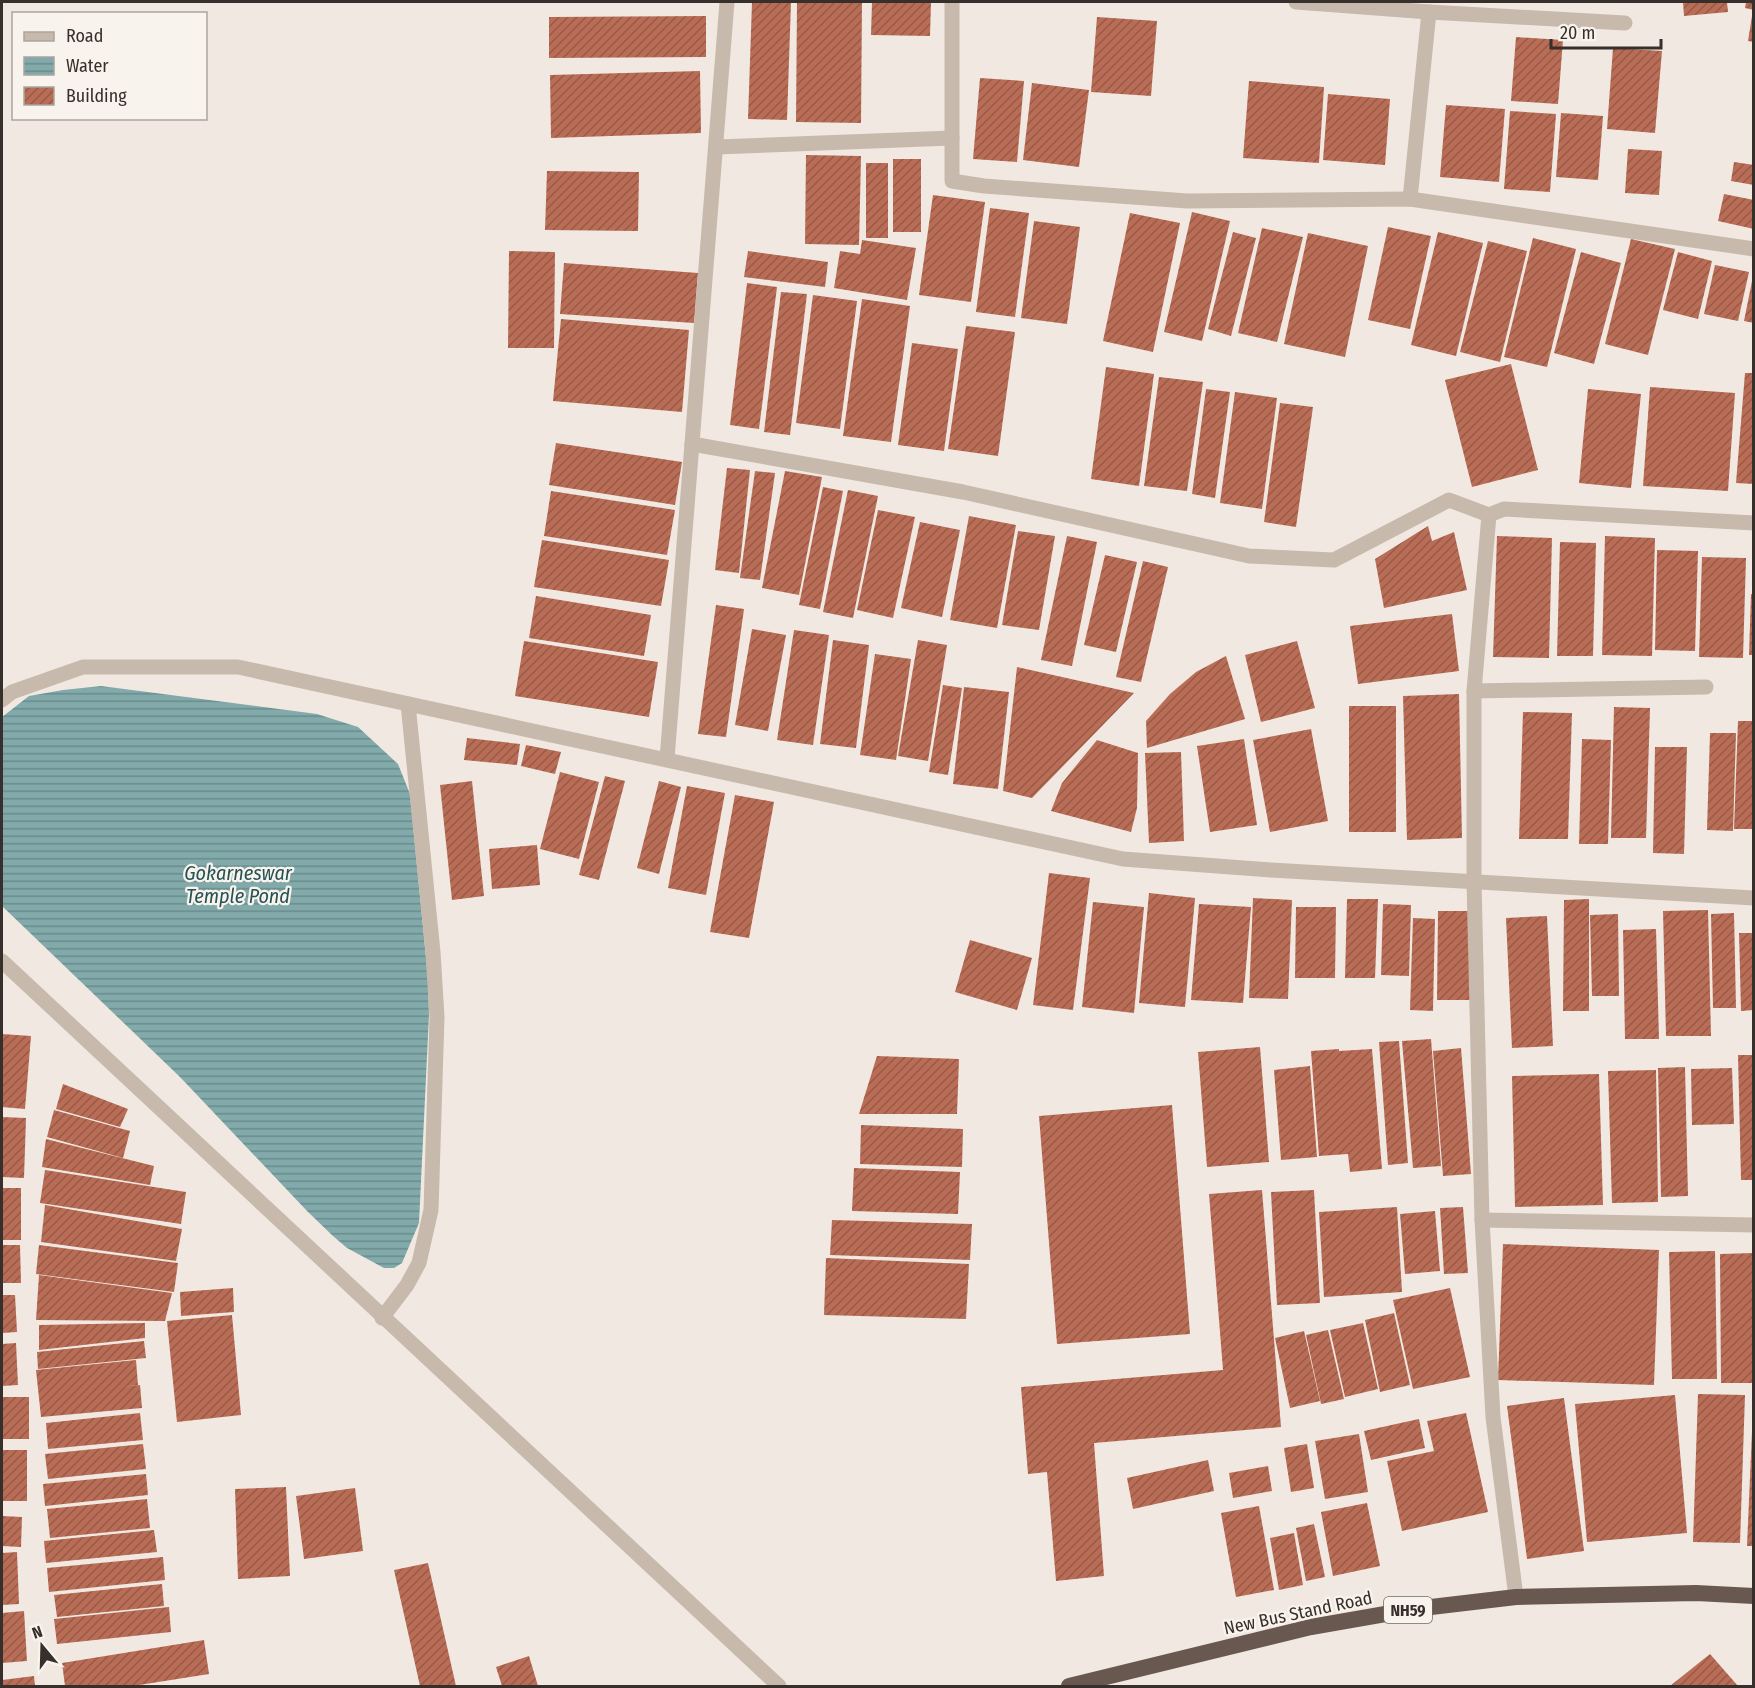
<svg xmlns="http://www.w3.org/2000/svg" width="1755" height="1688" font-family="'Fira Sans Condensed',sans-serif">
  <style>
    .water { fill: url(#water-rules) }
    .building { fill: url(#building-hatch) }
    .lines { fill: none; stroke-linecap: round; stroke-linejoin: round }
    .minor { stroke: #c8b9ad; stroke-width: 15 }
    .trunk { stroke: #685850; stroke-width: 16 }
    .labels { text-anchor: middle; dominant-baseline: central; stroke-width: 4.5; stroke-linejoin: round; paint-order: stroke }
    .shield { fill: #f9f3ed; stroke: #716a65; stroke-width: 1.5 }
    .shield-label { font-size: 16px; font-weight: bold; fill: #372f2b }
    .street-label { font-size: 18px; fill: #372f2b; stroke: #f9f3ed }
    .water-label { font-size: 20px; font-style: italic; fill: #255255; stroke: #f9f3ed }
  </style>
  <defs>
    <pattern id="water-rules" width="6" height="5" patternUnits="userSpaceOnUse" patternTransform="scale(1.5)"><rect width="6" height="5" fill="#82aaab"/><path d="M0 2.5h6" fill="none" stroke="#6b8b8b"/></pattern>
    <pattern id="building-hatch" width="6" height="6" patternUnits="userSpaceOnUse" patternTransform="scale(1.5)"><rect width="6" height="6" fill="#ba6d56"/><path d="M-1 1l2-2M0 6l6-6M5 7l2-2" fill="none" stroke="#985a47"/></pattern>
  </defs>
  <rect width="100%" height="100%" fill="#f1e9e1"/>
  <!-- water -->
  <path class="water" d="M101,686L317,714L358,727L398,764L410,794L428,978L429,1015L419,1223L402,1263L394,1268H384L347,1248L333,1236L308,1212L180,1077L2,906V717L29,696L63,690Z"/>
  <!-- building -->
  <g class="building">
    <path d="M752,2H791L787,120L748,119Z"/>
    <path d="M797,2H862L861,123L796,122Z"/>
    <path d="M872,2H931L930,36L871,35Z"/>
    <path d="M1683,2H1727L1728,12L1684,16Z"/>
    <path d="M1746,2H1754V10L1745,8Z"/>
    <path d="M706,16V57L549,58V17Z"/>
    <path d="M1752,16L1754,17V42L1748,41Z"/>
    <path d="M1097,17L1157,21L1151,96L1091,92Z"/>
    <path d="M1516,37L1563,40L1558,104L1511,101Z"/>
    <path d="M1613,48L1662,51L1655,133L1607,129Z"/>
    <path d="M700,71L701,133L551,138L550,75Z"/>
    <path d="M980,78L1024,81L1017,162L973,159Z"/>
    <path d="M1249,81L1324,87L1319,163L1243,158Z"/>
    <path d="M1032,83L1089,90L1079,167L1023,160Z"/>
    <path d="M1328,94L1390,99L1385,165L1323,160Z"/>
    <path d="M1446,105L1505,109L1499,182L1440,177Z"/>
    <path d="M1510,111L1556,114L1550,192L1504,189Z"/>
    <path d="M1561,113L1603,116L1598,180L1556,177Z"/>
    <path d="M1628,149L1662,151L1659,195L1625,193Z"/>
    <path d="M806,155L861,156L859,245L805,244Z"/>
    <rect x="893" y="159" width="28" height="73"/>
    <path d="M1734,162L1754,165V185L1731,181Z"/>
    <rect x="866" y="163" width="22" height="75"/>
    <path d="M547,171L639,172L638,231L545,230Z"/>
    <path d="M1724,194L1754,200V229L1718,221Z"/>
    <path d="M933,195L985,202L971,302L919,295Z"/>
    <path d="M990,208L1029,213L1015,317L976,312Z"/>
    <path d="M1192,212L1230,221L1202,341L1164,332Z"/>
    <path d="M1130,213L1180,223L1153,352L1103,341Z"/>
    <path d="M1034,221L1080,227L1067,324L1021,318Z"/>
    <path d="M1388,227L1431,236L1410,329L1368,320Z"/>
    <path d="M1262,228L1303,237L1277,342L1238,333Z"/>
    <path d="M1233,232L1256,238L1231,336L1208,329Z"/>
    <path d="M1438,232L1483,243L1456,356L1411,345Z"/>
    <path d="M1308,233L1368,246L1345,357L1284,344Z"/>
    <path d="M1533,238L1576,249L1547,367L1504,357Z"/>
    <path d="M1631,239L1675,249L1648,355L1605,344Z"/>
    <path d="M862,240L916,248L907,300L834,288L840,251L860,254Z"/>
    <path d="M1488,241L1527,251L1500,362L1460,352Z"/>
    <path d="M509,251L555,252L554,348H508Z"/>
    <path d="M748,251L828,262L825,287L744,277Z"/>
    <path d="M1581,252L1621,263L1594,364L1554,353Z"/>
    <path d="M1678,252L1712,261L1698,319L1663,310Z"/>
    <path d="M564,263L698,273L694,323L560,314Z"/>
    <path d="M1715,265L1749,272L1738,321L1704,314Z"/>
    <path d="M1752,281H1754V323L1744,321Z"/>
    <path d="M747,283L777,287L759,429L730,425Z"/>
    <path d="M781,292L807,294L790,435L764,432Z"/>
    <path d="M813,295L857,301L840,429L796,423Z"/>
    <path d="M862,299L910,306L891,442L843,436Z"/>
    <path d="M561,319L689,330L682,412L553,401Z"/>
    <path d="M966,326L1015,332L998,456L948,449Z"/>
    <path d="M912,343L958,349L944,451L898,445Z"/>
    <path d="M1511,364L1538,470L1472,487L1445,380Z"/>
    <path d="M1106,367L1154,374L1139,486L1091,479Z"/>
    <path d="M1745,373H1754V484L1736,483Z"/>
    <path d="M1159,377L1203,382L1187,491L1144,486Z"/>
    <path d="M1650,387L1735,393L1728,491L1643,486Z"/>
    <path d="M1206,389L1230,392L1215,498L1192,494Z"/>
    <path d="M1588,389L1641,394L1631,488L1579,483Z"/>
    <path d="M1235,392L1277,398L1262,509L1220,503Z"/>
    <path d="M1280,403L1313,407L1296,527L1264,522Z"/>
    <path d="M556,443L682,462L675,505L549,485Z"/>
    <path d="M727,468L750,470L739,573L715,570Z"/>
    <path d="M755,471L775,473L760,580L740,578Z"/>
    <path d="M785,471L822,477L799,595L762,588Z"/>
    <path d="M823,487L843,491L820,609L799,605Z"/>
    <path d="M848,490L878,496L853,618L823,612Z"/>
    <path d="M551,491L675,510L667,555L544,536Z"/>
    <path d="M878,510L915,517L893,618L857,610Z"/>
    <path d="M969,516L1016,525L997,628L950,620Z"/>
    <path d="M920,522L960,530L942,617L901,608Z"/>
    <path d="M1428,526L1432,541L1454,532L1467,590L1384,608L1375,559Z"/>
    <path d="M1018,531L1055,536L1039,630L1002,625Z"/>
    <path d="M1067,536L1097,542L1072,666L1041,660Z"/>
    <path d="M1497,536L1552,538L1549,658L1493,657Z"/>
    <path d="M1605,536L1655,538L1652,656L1602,655Z"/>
    <path d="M542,540L669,560L661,606L534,587Z"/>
    <path d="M1560,542L1596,543L1593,656H1557Z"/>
    <path d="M1657,550L1698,551L1695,651L1655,650Z"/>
    <path d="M1105,555L1137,562L1116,652L1084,645Z"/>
    <path d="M1702,557L1746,558L1743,658L1699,657Z"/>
    <path d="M1143,561L1168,567L1141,682L1116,677Z"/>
    <path d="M1751,594H1754V655H1749Z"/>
    <path d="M536,596L651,615L644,656L529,638Z"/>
    <path d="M716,605L744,609L726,737L698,734Z"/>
    <path d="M1452,614L1459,671L1358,684L1350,626Z"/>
    <path d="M752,629L786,635L768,731L735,725Z"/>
    <path d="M794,630L829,635L813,745L777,740Z"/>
    <path d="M833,640L869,645L856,748L820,744Z"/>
    <path d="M918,640L947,645L928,761L898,756Z"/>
    <path d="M524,641L658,662L649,717L515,696Z"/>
    <path d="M1297,641L1315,708L1261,722L1245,655Z"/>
    <path d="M875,654L911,659L896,760L860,755Z"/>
    <path d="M1226,656L1245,719L1147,748L1146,721L1170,694L1196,672Z"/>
    <path d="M1017,667L1134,693L1032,798L1003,791Z"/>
    <path d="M943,685L962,688L948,775L929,772Z"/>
    <path d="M964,687L1009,692L998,789L953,784Z"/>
    <path d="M1459,694L1462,838L1407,840L1403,696Z"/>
    <rect x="1349" y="706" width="47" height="126"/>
    <path d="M1614,707L1650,708L1646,838H1611Z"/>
    <path d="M1523,712L1572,713L1568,839H1519Z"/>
    <path d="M1738,721H1754V829H1734Z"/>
    <path d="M1311,729L1328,821L1270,832L1253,740Z"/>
    <path d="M1710,733H1736L1733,831L1707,830Z"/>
    <path d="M467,738L520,744L517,765L464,760Z"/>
    <path d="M1244,739L1257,825L1210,832L1197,746Z"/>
    <path d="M1582,739L1611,740L1608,844H1579Z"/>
    <path d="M1097,740L1138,753L1137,808L1131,832L1051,811L1062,783Z"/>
    <path d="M526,745L561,752L555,774L521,766Z"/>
    <path d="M1655,747H1687L1684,854L1653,853Z"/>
    <path d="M1181,752L1184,841L1149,843L1145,753Z"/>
    <path d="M560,772L599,782L579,859L540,849Z"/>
    <path d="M605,776L625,781L599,880L579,875Z"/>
    <path d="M472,781L484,896L452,900L440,785Z"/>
    <path d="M659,781L681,787L659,874L637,868Z"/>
    <path d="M687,786L725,793L706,895L668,888Z"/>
    <path d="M735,795L774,802L749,938L710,932Z"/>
    <path d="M537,845L540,885L492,889L489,849Z"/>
    <path d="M1049,873L1090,878L1073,1010L1033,1005Z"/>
    <path d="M1149,893L1195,898L1185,1007L1139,1003Z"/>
    <path d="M1253,898L1292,900L1288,999L1249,998Z"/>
    <path d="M1347,899H1378L1375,978H1345Z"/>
    <path d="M1589,899V1011H1563L1564,900Z"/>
    <path d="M1093,902L1144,907L1134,1013L1082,1007Z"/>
    <path d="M1199,904L1251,907L1243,1003L1191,1000Z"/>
    <path d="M1383,904L1411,905L1409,976L1381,975Z"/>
    <path d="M1296,907H1336L1335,978H1295Z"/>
    <path d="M1708,910L1711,1036H1666L1663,911Z"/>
    <path d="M1438,911H1470V1000H1437Z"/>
    <path d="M1734,913L1736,1008H1713L1711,914Z"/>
    <path d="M1618,914L1619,996H1592L1590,915Z"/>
    <path d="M1547,916L1553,1046L1512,1048L1506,918Z"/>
    <path d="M1413,918L1435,919L1433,1011L1410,1010Z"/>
    <path d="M1656,929L1659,1039H1625L1623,930Z"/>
    <path d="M1739,933H1754V1010L1741,1011Z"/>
    <path d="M970,940L1032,958L1017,1010L955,992Z"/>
    <path d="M2,1034L31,1036L25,1109L2,1107Z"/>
    <path d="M1431,1039L1441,1166L1413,1168L1402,1041Z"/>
    <path d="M1399,1041L1408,1163L1388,1165L1379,1042Z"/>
    <path d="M1260,1047L1269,1162L1207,1167L1198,1052Z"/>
    <path d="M1461,1048L1471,1174L1443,1176L1433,1051Z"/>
    <path d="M1339,1049V1051L1372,1049L1382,1169L1350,1172L1348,1154L1319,1156L1311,1051Z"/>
    <path d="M1738,1055H1754V1180H1741Z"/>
    <path d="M877,1056L959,1059L957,1114H859Z"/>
    <path d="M1310,1066L1317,1157L1281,1160L1274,1070Z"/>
    <path d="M1685,1067L1688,1196L1661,1197L1658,1068Z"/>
    <path d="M1732,1068L1734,1124L1692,1125L1691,1069Z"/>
    <path d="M1656,1070L1658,1202L1612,1203L1608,1071Z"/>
    <path d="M1599,1074L1603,1205L1515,1207L1512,1076Z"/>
    <path d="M63,1084L128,1109L120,1127L56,1109Z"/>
    <path d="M1172,1105L1190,1334L1057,1344L1039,1116Z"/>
    <path d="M54,1110L130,1131L123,1158L47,1137Z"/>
    <path d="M2,1117L26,1118L24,1178L2,1177Z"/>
    <path d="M861,1125L963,1129L962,1167L860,1164Z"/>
    <path d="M46,1139L154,1166L150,1185L42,1167Z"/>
    <path d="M854,1168L960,1172L958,1214L852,1211Z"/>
    <path d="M45,1170L186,1192L181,1224L40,1203Z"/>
    <rect x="2" y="1188" width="19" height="52"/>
    <path d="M1262,1190L1281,1427L1094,1443L1104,1576L1056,1581L1047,1472L1028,1474L1021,1387L1223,1370L1209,1194Z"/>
    <path d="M1314,1190L1320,1303L1277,1305L1271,1192Z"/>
    <path d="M45,1205L182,1229L176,1261L41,1242Z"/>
    <path d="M1397,1207L1402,1292L1324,1297L1319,1212Z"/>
    <path d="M1463,1207L1468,1273L1444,1274L1440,1208Z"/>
    <path d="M1435,1211L1440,1271L1405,1274L1400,1214Z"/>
    <path d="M832,1220L972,1224L970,1260L830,1255Z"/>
    <path d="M1503,1244L1659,1250L1654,1385L1498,1380Z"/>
    <path d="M2,1245H20L21,1283H2Z"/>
    <path d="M39,1245L178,1263L174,1292L36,1274Z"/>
    <path d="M1715,1251L1717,1379H1672L1669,1252Z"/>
    <path d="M1754,1253V1383H1721L1720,1254Z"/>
    <path d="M826,1258L969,1264L966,1319L824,1315Z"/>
    <path d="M39,1275L172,1293L165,1321L36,1320Z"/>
    <path d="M233,1288L234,1312L181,1316L180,1292Z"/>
    <path d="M1450,1288L1470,1377L1413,1389L1393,1300Z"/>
    <path d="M2,1295H15L17,1332L2,1333Z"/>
    <path d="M1394,1313L1410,1385L1380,1392L1365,1320Z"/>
    <path d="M232,1315L241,1415L177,1422L167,1321Z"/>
    <path d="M145,1323V1338L39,1350V1325Z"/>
    <path d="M1363,1323L1378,1389L1345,1397L1330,1330Z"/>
    <path d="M1328,1330L1344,1399L1321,1404L1306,1335Z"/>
    <path d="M1304,1331L1320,1401L1290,1408L1275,1338Z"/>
    <path d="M144,1341L146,1358L38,1369L37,1352Z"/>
    <path d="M16,1343L18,1385L2,1386V1344Z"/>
    <path d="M136,1360L138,1385L121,1387L140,1385L142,1408L41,1417L36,1370Z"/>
    <path d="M1698,1394L1745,1395L1740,1543L1693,1542Z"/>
    <path d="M1675,1395L1687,1533L1587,1542L1575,1404Z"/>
    <rect x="2" y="1397" width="27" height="42"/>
    <path d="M1564,1398L1584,1551L1527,1559L1507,1406Z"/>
    <path d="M140,1413L143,1440L48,1449L46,1423Z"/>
    <path d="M1466,1413L1488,1512L1402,1531L1387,1461L1434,1451L1427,1421Z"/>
    <path d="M1419,1419L1425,1448L1371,1460L1364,1431Z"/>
    <path d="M1752,1431H1754V1546H1747Z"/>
    <path d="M1359,1434L1368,1492L1325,1499L1315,1441Z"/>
    <path d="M143,1444L146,1469L48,1479L45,1454Z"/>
    <path d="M1307,1444L1314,1488L1291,1492L1284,1448Z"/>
    <rect x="2" y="1450" width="25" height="51"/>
    <path d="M1208,1460L1214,1491L1133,1509L1127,1478Z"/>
    <path d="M1268,1466L1272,1491L1233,1498L1229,1473Z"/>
    <path d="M146,1474L148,1495L45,1506L43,1484Z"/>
    <path d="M286,1487L290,1576L238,1579L235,1489Z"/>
    <path d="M355,1488L363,1551L304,1559L296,1496Z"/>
    <path d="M147,1499L150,1528L50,1538L47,1509Z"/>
    <path d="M1367,1503L1380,1566L1333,1576L1321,1512Z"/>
    <path d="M1259,1506L1274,1590L1236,1597L1221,1513Z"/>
    <path d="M2,1516L22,1517L21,1547L2,1546Z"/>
    <path d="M1314,1524L1325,1577L1306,1581L1296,1528Z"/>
    <path d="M154,1530L157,1552L46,1563L44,1541Z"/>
    <path d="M1294,1533L1303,1585L1279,1590L1270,1538Z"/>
    <path d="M17,1552L19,1604L2,1605V1553Z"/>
    <path d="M163,1557L165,1580L49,1592L47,1568Z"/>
    <path d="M428,1563L456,1686H420L394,1570Z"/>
    <path d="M162,1584L164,1606L57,1617L54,1595Z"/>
    <path d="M169,1607L171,1632L57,1644L54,1619Z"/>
    <path d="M24,1611L27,1661L2,1663V1613Z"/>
    <path d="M204,1640L209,1674L133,1686H65L62,1663Z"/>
    <path d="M1710,1654L1738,1686H1670Z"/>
    <path d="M529,1656L538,1686H502L496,1667Z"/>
    <path d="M34,1676L35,1686H2V1680Z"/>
  </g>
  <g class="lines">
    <!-- minor -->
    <g class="minor">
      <path d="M952,2V181L984,186L1187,201L1410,199L1754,249"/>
      <path d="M1296,2L1429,12L1625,23"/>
      <path d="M716,147L952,138"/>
      <path d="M1410,199L1429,12"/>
      <path d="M692,444L963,492L1249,556L1334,560L1449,500L1489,515L1504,509L1754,523"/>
      <path d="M1489,515L1474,691V881L1482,1220L1493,1417L1516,1597"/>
      <path d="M1474,691L1706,687"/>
      <path d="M2,700L12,692L83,667H238L1123,859L1271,870L1754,898"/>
      <path d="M667,759L727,2"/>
      <path d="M2,961L779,1686"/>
      <path d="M1482,1220L1754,1225"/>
      <path d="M382,1318L407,1285L419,1263L431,1210L437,1017L433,952L408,704"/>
    </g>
    <!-- trunk -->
    <path class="trunk" d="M1069,1686L1311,1627L1414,1609L1516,1597L1696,1593L1754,1596"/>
  </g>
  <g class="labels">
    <!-- shield labels -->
    <rect class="shield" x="1384" y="1597" width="48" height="26" rx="4.5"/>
    <g class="shield-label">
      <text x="1408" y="1610">NH59</text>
    </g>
    <!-- street labels -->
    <g class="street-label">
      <text transform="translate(1298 1613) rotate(-12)">New Bus Stand Road</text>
    </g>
    <!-- water labels -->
    <g class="water-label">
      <text x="238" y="873">Gokarneswar<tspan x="238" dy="23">Temple Pond</tspan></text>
    </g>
  </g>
  <!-- border -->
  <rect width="1755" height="1688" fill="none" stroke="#372f2b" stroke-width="6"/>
  <!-- legend -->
  <rect x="12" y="12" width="195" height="108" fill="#f9f3ed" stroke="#aba59f" stroke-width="1.5"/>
  <rect x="24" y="32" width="30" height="9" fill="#c8b9ad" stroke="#aba59f" stroke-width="1.5"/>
  <text x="66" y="42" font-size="18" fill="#372f2b">Road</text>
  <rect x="24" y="57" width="30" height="18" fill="url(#water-rules)" stroke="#aba59f" stroke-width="1.5"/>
  <text x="66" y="72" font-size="18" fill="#372f2b">Water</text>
  <rect x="24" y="87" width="30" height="18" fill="url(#building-hatch)" stroke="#aba59f" stroke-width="1.5"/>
  <text x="66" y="102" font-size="18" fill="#372f2b">Building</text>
  <!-- north arrow -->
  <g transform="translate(42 1646) rotate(341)" stroke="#f9f3ed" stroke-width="4.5" paint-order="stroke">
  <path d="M0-4.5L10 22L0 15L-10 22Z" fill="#372f2b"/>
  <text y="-9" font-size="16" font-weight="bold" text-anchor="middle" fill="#372f2b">N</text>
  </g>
  <!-- scale -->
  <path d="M1551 39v9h110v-9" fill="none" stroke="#372f2b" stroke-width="3"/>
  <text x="1560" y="39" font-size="18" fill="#372f2b" stroke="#f9f3ed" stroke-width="4.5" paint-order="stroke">20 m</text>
</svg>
